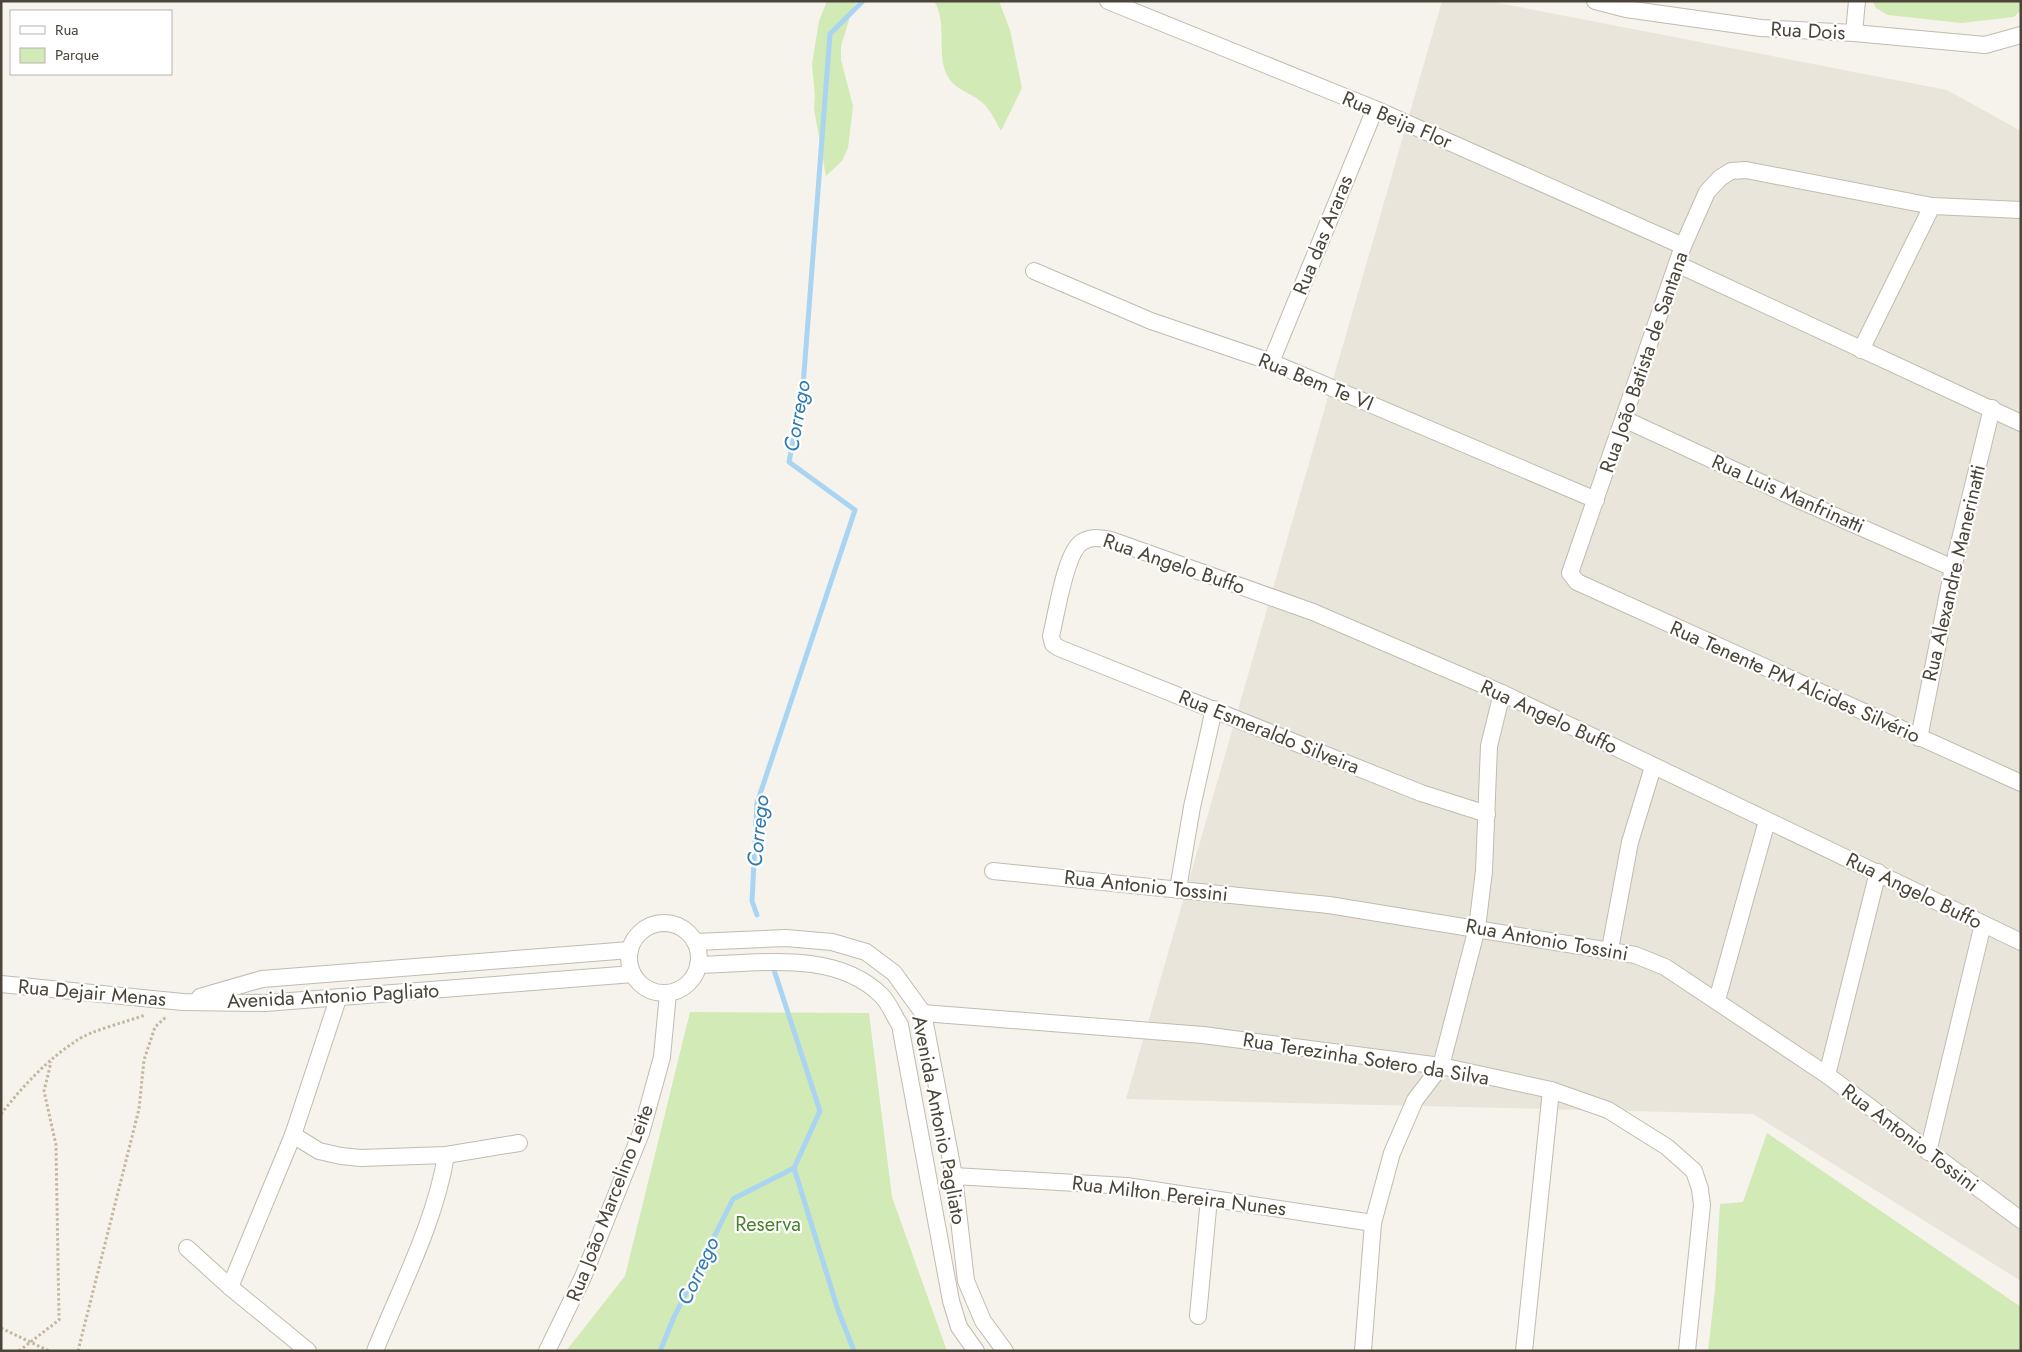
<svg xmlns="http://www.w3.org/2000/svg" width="2022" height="1352" font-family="Jost,sans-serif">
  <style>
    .residential { fill: #eae5da }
    .green { fill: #d2eab5 }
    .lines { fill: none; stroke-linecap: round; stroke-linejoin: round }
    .stream { stroke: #a9d4f2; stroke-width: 5 }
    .minor-casing { stroke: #c2bbae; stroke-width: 18 }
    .path { stroke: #c4b79f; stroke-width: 3; stroke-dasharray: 2.5 2.5; stroke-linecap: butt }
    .minor { stroke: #fff; stroke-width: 16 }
    .labels { text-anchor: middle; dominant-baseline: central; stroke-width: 4.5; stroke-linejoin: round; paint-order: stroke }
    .street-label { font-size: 20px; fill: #4b4439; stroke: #fff }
    .park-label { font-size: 20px; fill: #4a7f2a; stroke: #fff }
    .water-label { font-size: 21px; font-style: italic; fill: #2e7ab2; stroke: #fff }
  </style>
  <rect width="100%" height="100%" fill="#f6f3ec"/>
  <!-- residential -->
  <path class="residential" d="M1442,1H1488L1947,90L2021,131V1281L1753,1114L1126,1099Z"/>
  <!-- green -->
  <g class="green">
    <path d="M827,1H858L853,7L841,46V60L853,106L848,148L842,161L826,176L814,109L815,96L812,64L819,21Z"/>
    <path d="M934,1H999L1010,30L1022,88L1001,131C996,122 991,111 984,104C975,95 957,90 950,80C934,57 949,25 934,1Z"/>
    <path d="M1872,1H2021V10L2014,17L1961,23L1888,15L1876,8Z"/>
    <path d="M690,1012L869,1013L892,1197L947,1351H566L625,1276Z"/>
    <path d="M1767,1133L2021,1307V1351H1708L1715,1290L1720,1204L1743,1202Z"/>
  </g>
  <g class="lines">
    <!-- stream -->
    <g class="stream">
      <path d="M757,915L752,901L757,803L855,510L789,462L803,386L830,34L863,1"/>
      <path d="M794,1168L838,1310L854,1351"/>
      <path d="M660,1351L674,1317L733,1199L794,1168L820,1111L774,970"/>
    </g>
    <defs>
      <g id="minor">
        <path d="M1108,1L1375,109L1683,246"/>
        <path d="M1595,1L1626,9L1761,28L1854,33L1985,45L2021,35"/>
        <path d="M1854,33L1857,1"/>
        <path d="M2021,210L1932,206L1746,170L1731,171L1720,178L1707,192L1683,246L1570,573L1577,582L2021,783"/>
        <path d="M1677,264L2021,423"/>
        <path d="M1034,271L1151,321L1271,362L1596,500"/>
        <path d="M1861,350L1932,206"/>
        <path d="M1271,362L1375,109"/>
        <path d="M1624,419L1799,500L1953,568"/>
        <path d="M1919,738L1953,568L1992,408"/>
        <path d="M1487,814L1421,793L1059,648L1053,644L1051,636C1056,617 1065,552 1082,542C1092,536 1100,538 1111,540L1313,612L1502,693L2021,942"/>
        <path d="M993,871L1329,905L1635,955L1665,967L1827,1075L2021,1220"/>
        <path d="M1178,889L1192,807L1214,709"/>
        <circle cx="664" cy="958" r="35"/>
        <path d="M695,942L786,938L832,942L866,952L894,973L923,1013L954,1176L966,1281L983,1321L1005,1351"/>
        <path d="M1610,949L1630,842L1653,767"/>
        <path d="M698,965C758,964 835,949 882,996C889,1003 894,1016 900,1025L951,1301L959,1327L976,1351"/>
        <path d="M1,984L183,1002L265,1003L633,974"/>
        <path d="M200,997L262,979L630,950"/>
        <path d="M1717,1000L1767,821"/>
        <path d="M923,1013L1203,1035L1441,1066L1551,1090L1608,1110L1667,1147L1694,1171L1700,1189L1702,1205L1687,1351"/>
        <path d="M1827,1075L1878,872"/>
        <path d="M293,1135L319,1151L341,1156L361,1158L446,1155L519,1143"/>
        <path d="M1928,1152L1983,924"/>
        <path d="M954,1176L1127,1186L1373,1223"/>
        <path d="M187,1248L230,1287L308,1351"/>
        <path d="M230,1287L293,1135L338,999"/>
        <path d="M1198,1316L1209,1198"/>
        <path d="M375,1351C400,1289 436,1220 446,1155"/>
        <path d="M547,1351L583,1277L641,1133L662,1057L668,993"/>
        <path d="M1363,1351L1373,1223L1392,1153L1415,1100L1441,1066L1477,928L1484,871L1489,746L1502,693"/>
        <path d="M1524,1351L1551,1090"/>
      </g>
    </defs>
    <!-- minor casing -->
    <use href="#minor" class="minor-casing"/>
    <!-- path -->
    <g class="path">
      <path d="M1,1114C22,1087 48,1059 76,1041C91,1030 127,1022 145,1015"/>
      <path d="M1,1328L49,1351"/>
      <path d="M19,1351L59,1320L56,1145L44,1091L51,1062"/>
      <path d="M78,1351L139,1109L144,1060L155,1027L167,1016"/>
    </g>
    <!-- minor -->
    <use href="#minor" class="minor"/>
  </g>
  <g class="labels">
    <!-- street labels -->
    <g class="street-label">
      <text transform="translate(1808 31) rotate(3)">Rua Dois</text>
      <text transform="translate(1397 120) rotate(23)">Rua Beija Flor</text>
      <text transform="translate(1323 235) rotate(-68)">Rua das Araras</text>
      <text transform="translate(1644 362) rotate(-71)">Rua João Batista de Santana</text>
      <text transform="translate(1316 382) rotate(22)">Rua Bem Te VI</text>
      <text transform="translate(1788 494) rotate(24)">Rua Luis Manfrinatti</text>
      <text transform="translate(1174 564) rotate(19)">Rua Angelo Buffo</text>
      <text transform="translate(1954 573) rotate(-77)">Rua Alexandre Manerinatti</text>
      <text transform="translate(1795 682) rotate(24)">Rua Tenente PM Alcides Silvério</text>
      <text transform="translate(1549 717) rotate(25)">Rua Angelo Buffo</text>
      <text transform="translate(1269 732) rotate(22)">Rua Esmeraldo Silveira</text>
      <text transform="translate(1146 886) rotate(6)">Rua Antonio Tossini</text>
      <text transform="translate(1914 891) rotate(26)">Rua Angelo Buffo</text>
      <text transform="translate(1547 940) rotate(10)">Rua Antonio Tossini</text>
      <text transform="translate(92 993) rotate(5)">Rua Dejair Menas</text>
      <text transform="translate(333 996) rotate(-3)">Avenida Antonio Pagliato</text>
      <text transform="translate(1366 1059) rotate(9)">Rua Terezinha Sotero da Silva</text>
      <text transform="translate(939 1120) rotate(79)">Avenida Antonio Pagliato</text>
      <text transform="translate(1910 1138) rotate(37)">Rua Antonio Tossini</text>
      <text transform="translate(1179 1196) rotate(7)">Rua Milton Pereira Nunes</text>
      <text transform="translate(610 1203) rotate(-69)">Rua João Marcelino Leite</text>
    </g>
    <!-- park labels -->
    <g class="park-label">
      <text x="768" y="1224">Reserva</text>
    </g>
    <!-- water labels -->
    <g class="water-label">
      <text transform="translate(797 416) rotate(-80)">Corrego</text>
      <text transform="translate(758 831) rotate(-84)">Corrego</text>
      <text transform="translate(698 1271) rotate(-65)">Corrego</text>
    </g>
  </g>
  <!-- border -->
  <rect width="2022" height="1352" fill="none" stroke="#4b4439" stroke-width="5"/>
  <!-- legend -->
  <rect x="10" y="10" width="162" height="65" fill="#ffffff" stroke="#b7b4b0"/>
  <rect x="20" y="26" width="25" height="8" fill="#ffffff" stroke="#b7b4b0"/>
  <text x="55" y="35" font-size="15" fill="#4b4439">Rua</text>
  <rect x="20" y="48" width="25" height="15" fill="#d2eab5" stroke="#b7b4b0"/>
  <text x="55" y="60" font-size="15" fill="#4b4439">Parque</text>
</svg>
